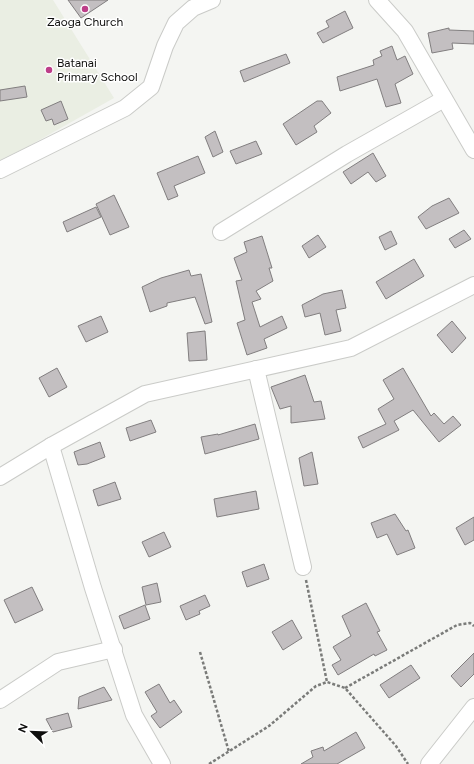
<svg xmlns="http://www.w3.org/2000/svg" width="474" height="764" font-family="Figtree,sans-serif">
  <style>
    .built { fill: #eaeee3 }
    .building { fill: #c3bfc1; stroke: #817e7f }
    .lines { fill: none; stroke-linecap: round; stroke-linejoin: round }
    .minor-casing { stroke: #cacbc8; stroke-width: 18 }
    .path { stroke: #7a7b79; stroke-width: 2.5; stroke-dasharray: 3 2; stroke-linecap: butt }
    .minor { stroke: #fff; stroke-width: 16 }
    .poi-dot { fill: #bd3e89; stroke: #fff; stroke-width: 1.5 }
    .labels { text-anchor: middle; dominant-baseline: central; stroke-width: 3; stroke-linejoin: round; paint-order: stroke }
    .poi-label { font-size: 12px; fill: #0f0f0e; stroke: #fff }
  </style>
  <rect width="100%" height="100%" fill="#f4f5f2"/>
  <!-- built -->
  <path class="built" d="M0,0H53L114,98L27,147L0,160Z"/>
  <!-- building -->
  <g class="building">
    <path d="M68,0H108L81,18Z"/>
    <path d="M345,11L353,28L323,43L317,33L329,27L326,21Z"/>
    <path d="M449,28V30L474,31V44L452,43L453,49L432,53L428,33Z"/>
    <path d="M392,46L397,60L405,56L413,74L395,84L401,103L386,107L377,79L340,91L337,77L374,65L373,60L382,56L380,51Z"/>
    <path d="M286,54L290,63L244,82L240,71Z"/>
    <path d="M25,86L27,97L0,101V90Z"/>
    <path d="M61,101L68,119L54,125L52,119L46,121L41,110Z"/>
    <path d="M317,101H322L331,113L314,126L317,132L296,145L283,124Z"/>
    <path d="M215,131L223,152L213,157L205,137Z"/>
    <path d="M256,141L262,154L236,164L230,151Z"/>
    <path d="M373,153L386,176L376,182L368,172L351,184L343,172Z"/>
    <path d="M198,156L205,173L174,186L178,196L168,200L157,173Z"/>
    <path d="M114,195L129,227L110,235L96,204Z"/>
    <path d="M449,198L459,213L426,229L418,217L432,206Z"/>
    <path d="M96,207L101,217L67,232L63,222Z"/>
    <path d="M464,230L471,239L455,248L449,239Z"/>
    <path d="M391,231L397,244L385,250L379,237Z"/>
    <path d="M318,235L326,247L309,258L302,246Z"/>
    <path d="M262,236L272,268H269L273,281L256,291L261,299L252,302L260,327L282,316L287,328L264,339L267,348L247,355L237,323L245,320L236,281L242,280L234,258L247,252L244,242Z"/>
    <path d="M414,259L424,276L386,299L376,282Z"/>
    <path d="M189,270L191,276L201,274L212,322L205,324L195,297L167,303V306L150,312L142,287L161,278Z"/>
    <path d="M342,290L346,308L336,310L341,331L325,335L320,313L305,317L302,305L323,294Z"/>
    <path d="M101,316L108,332L86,342L78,326Z"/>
    <path d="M452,321L466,338L452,353L437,335Z"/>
    <path d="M205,331L207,360L189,361L187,333Z"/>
    <path d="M57,368L67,387L49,397L39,378Z"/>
    <path d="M403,368L431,416L434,413L444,424L453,416L461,425L439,442L413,410L394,421L399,430L363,448L358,437L386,424L378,409L394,399L383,380Z"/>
    <path d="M305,375L314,402L321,401L325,419L291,423V406L280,409L271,387Z"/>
    <path d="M151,420L156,432L130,441L126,428Z"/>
    <path d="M255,424L259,439L205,454L201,437L218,434V435Z"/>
    <path d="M100,442L105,457L87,464L78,465L74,452Z"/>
    <path d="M312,452L318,484L304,486L299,458Z"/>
    <path d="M115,482L121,499L98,506L93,490Z"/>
    <path d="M256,491L259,509L217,517L214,499Z"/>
    <path d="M395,514L406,531L408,530L415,548L397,555L387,534L377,538L371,523Z"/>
    <path d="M474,517V540L465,545L456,528Z"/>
    <path d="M164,532L171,547L149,557L142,542Z"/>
    <path d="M264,564L269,579L247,587L242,572Z"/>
    <path d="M157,583L161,602L146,605L142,587Z"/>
    <path d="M32,587L43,610L15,623L4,600Z"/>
    <path d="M205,595L210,606L199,611L200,614L186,620L180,606Z"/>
    <path d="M366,603L380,631L377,632L387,650L375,656L374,654L338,675L332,665L341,660L333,647L351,636L342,616Z"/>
    <path d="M145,605L150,619L124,629L119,616Z"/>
    <path d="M292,620L302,638L283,650L272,632Z"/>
    <path d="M474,653V674L461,687L451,676Z"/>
    <path d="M411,665L420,678L389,698L380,685Z"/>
    <path d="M159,684L170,703L174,700L182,712L160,728L151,716L157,712L145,692Z"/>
    <path d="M104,687L112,700L78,709L79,697Z"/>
    <path d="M68,713L72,727L53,732L46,719Z"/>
    <path d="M356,732L365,748L337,764H301L313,757L311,751L323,747L324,751Z"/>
  </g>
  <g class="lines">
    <defs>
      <g id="minor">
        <path d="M377,0L405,31L474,150"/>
        <path d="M0,170L125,108L151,87L165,46L176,23L193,8L212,0"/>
        <path d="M221,232L347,154L444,99"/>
        <path d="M256,369L303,567"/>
        <path d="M51,446L93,588L134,715L162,764"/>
        <path d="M0,477L51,446L145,394L351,348L474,285"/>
        <path d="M0,700L58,662L114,649"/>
        <path d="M429,764L474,707"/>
      </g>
    </defs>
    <!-- minor casing -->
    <use href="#minor" class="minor-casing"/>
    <!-- path -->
    <g class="path">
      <path d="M306,580L327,682"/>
      <path d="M200,652L229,752"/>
      <path d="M345,688L457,625L470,623L474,626"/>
      <path d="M209,764L269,726L316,686L327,682L345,688L396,746L408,764"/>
    </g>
    <!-- minor -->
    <use href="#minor" class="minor"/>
  </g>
  <!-- markers -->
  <g class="poi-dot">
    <circle cx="85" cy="9" r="4"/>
    <circle cx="49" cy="70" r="4"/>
  </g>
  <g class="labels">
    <!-- poi labels -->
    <g class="poi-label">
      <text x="85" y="22">Zaoga Church</text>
      <text x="57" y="63" text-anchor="start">Batanai<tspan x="57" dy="14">Primary School</tspan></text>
    </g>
  </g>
  <!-- north arrow -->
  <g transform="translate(32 732) rotate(293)" stroke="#ffffff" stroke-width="3" paint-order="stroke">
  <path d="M0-3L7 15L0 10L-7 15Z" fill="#0f0f0e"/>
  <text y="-6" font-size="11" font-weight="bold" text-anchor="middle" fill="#0f0f0e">N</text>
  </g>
</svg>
